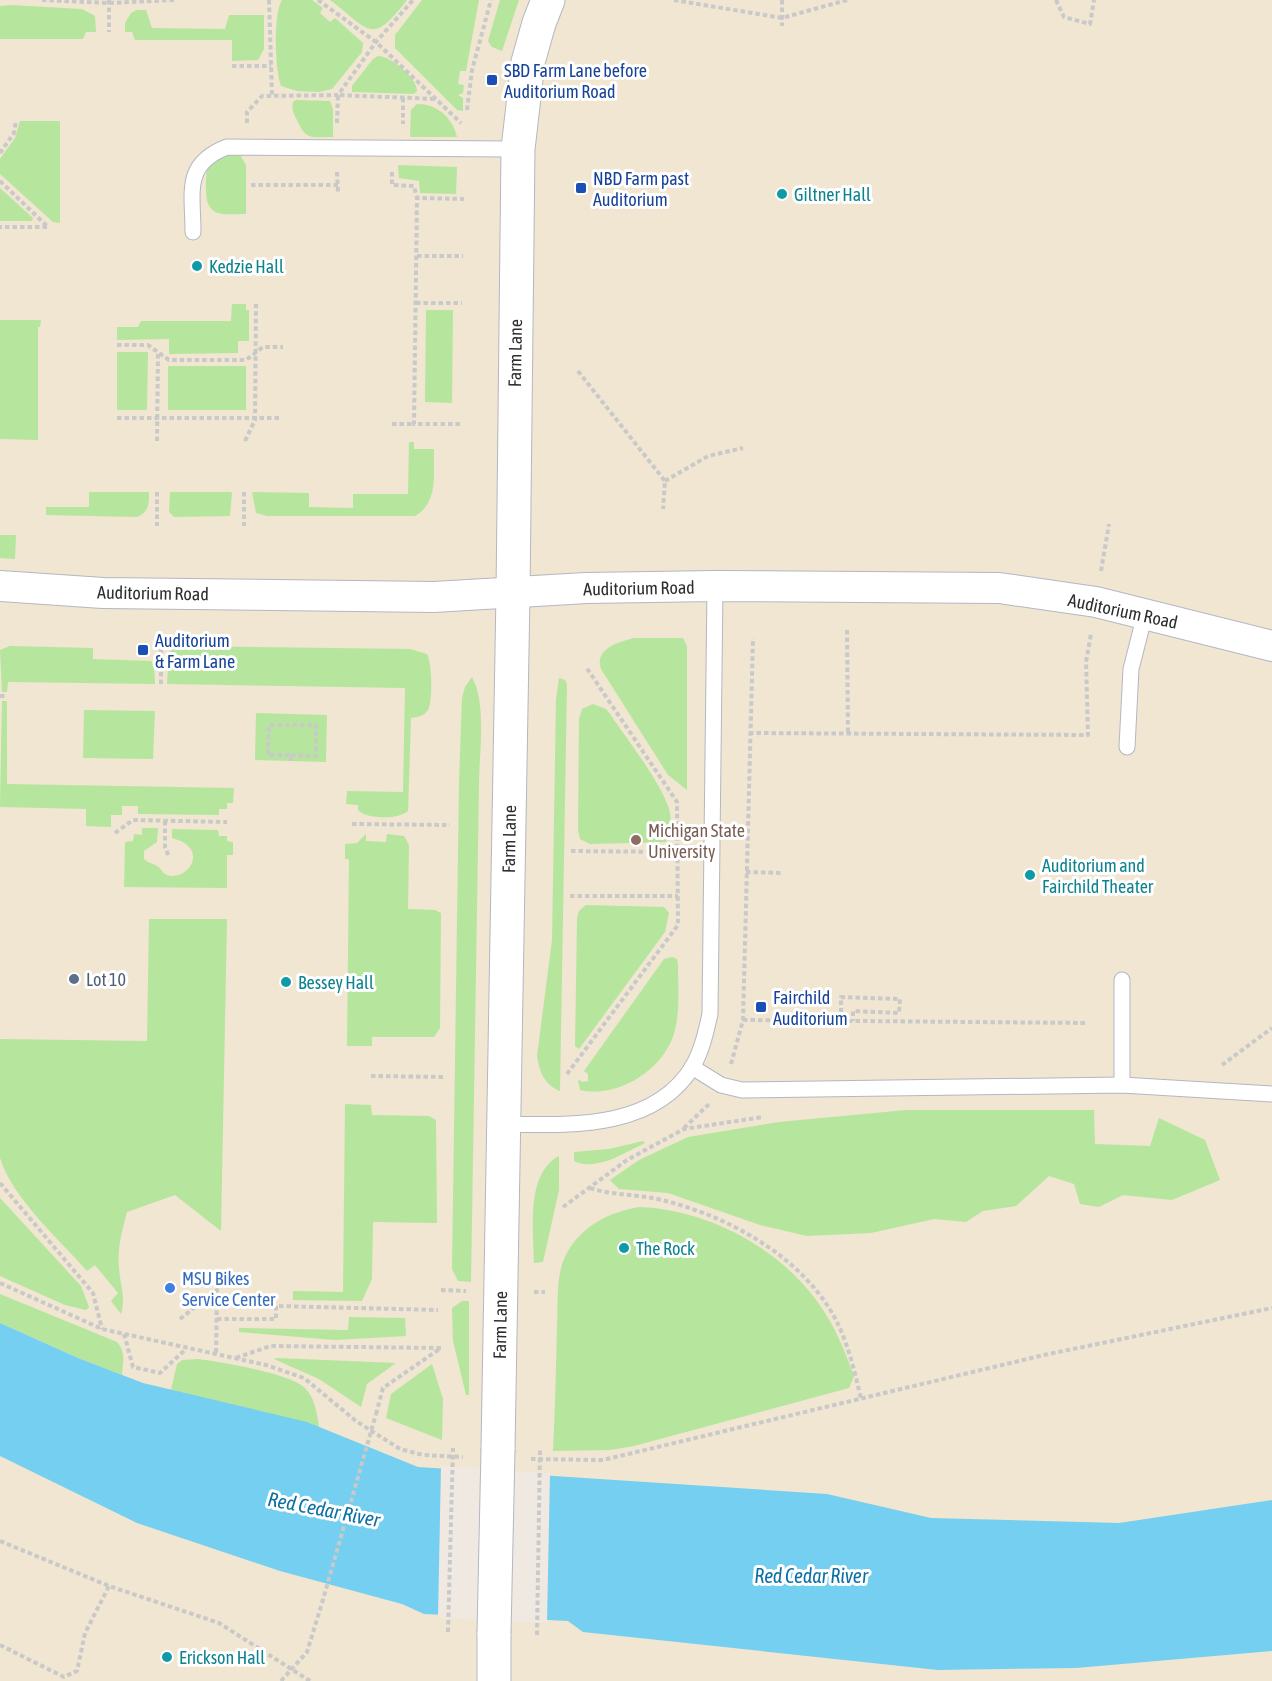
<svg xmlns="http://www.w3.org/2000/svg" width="1272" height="1681" font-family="'Asap Condensed',sans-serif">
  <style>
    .education { fill: #f0e6d1 }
    .green { fill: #b6e59e }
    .water { fill: #75cff0 }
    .pier { fill: #efe9e1 }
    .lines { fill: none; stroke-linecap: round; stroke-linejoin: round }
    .lane-casing { stroke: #b4b7c1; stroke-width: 17 }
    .street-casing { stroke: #b4b7c1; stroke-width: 32 }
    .secondary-casing { stroke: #b4b7c1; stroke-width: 35 }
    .path { stroke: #c9c9c9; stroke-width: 4; stroke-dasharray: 4.5 3; stroke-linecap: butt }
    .lane { stroke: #fff; stroke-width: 15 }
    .street { stroke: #fff; stroke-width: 30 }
    .secondary { stroke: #fff; stroke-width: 33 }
    .secondary-bridge-casing { stroke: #b4b7c1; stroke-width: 35; stroke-linecap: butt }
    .path-bridge { stroke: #c9c9c9; stroke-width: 4; stroke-dasharray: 4.5 3; stroke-linecap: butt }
    .secondary-bridge { stroke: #fff; stroke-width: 33 }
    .transit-dot { fill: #1a4fb4; stroke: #fff; stroke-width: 2 }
    .culture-dot { fill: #0f9aa8; stroke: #fff; stroke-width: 2 }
    .education-dot { fill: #8d6e63; stroke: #fff; stroke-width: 2 }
    .service-dot { fill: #5c6f8a; stroke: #fff; stroke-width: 2 }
    .shop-dot { fill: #3f7fe0; stroke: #fff; stroke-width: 2 }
    .labels { text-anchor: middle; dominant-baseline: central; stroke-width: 6; stroke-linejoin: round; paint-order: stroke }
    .transit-label { font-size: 18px; fill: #164399; stroke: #fff; text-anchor: start }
    .culture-label { font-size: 18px; fill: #0d838f; stroke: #fff; text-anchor: start }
    .street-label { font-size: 18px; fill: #2e2e2e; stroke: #fff }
    .education-label { font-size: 18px; fill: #785e54; stroke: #fff; text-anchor: start }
    .service-label { font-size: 18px; fill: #4e5e75; stroke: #fff; text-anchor: start }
    .shop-label { font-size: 18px; fill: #366cbe; stroke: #fff; text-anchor: start }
    .water-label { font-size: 20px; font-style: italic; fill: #0d6fa3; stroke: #fff }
  </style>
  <rect width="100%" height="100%" fill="#efe9e1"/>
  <!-- education -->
  <rect class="education" x="0" y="0" width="1272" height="1681"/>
  <!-- green -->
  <g class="green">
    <path d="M282,0H312L323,8L320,13L330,22L335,18L363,43L362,52L332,89L319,92L297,91L281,86C275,70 273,14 282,0Z"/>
    <path d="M330,0H407C371,46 371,31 330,0Z"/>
    <path d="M422,0H479L466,71H460L458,84L464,85L463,93L458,95L463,98V111L457,110L395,48V35Z"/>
    <path d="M500,0H519L502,51L492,47L488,41Z"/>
    <path d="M11,5L82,9L95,16L96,32H86L83,39H0V6Z"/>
    <path d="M136,10H146L152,28L225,29L229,15H264V49L258,60L232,61V40H135L132,32H125V23L131,13Z"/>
    <path d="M378,56C391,56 417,78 417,91L414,94L352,92V86L373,59Z"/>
    <path d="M296,100L330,101L333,109V137C312,137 306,141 297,120C294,114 291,109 293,102Z"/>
    <path d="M417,104C437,104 452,117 457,137H410L411,110Z"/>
    <path d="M20,121H60V223L53,222L0,174V159L15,138Z"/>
    <path d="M233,152L240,155L246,165V214C223,214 206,219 206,189C206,179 206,170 209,161Z"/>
    <path d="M398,165L457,167L456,194L420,193L419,181L399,178Z"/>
    <path d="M0,188L33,218L32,221H0Z"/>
    <path d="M232,304H246V310H249V341H238V353L169,354V339L117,340V327H138L141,321H231Z"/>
    <path d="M426,310H453L452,403L425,402Z"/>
    <path d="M0,320H41L40,327H38V440L0,439Z"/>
    <path d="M148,352L147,410H117V352Z"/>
    <rect x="168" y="366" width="78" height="44"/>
    <path d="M409,442H414V449H434C433,474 439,502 415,516H267L256,513L252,492L309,493V507L353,508V494H408Z"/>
    <path d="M89,492H149C149,504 149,512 137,517L46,515V507H89Z"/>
    <path d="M170,492H232L230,516L174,517L169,512Z"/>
    <path d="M0,535H16L15,559L0,558Z"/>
    <path d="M634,638H683L687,646V790L668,775L601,669C594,649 618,642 634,638Z"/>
    <path d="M10,646L93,648V659L151,661L154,665L155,684L8,682L7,692H2L0,650Z"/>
    <path d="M178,646L410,649L427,654C432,663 433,701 428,710C424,716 418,717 411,718L408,811C398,820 366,819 358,810V805L346,804L347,791L403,792L405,688L167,684L169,652Z"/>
    <path d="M472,677C487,704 479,754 479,785L471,1282L458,1281L452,1269L459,782L462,698L465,687Z"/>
    <path d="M559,678L565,680L567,684L560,1091C544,1084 540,1073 537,1056L552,940L556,699Z"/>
    <path d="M2,701H7V784L234,788L233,803H227V809H219V815L138,814V806H122V815H111V827L86,826V809L0,807Z"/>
    <path d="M593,704L606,709L610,714C626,738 659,780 668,806C672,815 672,834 666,842L590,844L580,839L578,830L579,719L582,709Z"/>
    <path d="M84,710L155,711L153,759L83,758Z"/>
    <path d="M256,713L327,715L326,762L255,760Z"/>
    <path d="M142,828H158L157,842L144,851V859C148,863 152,863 157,866C161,868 162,873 167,875C188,882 211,848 172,838V829L218,830L219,836H227V841L233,842V855H227V888L124,887L125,842L133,841L134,834L142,835Z"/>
    <path d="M366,834V841L386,842L387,834L404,836L409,845L408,909L435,910L441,913L440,1028L434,1037H372V1046H347L349,859H345V844L357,843Z"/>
    <path d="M586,905L664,907L669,913L665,932L579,1049L575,1046L577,918L579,911Z"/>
    <path d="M149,919H227L221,1231L175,1195L127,1212C122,1230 117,1249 119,1268C120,1285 126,1297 121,1314L111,1301L118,1293L95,1265L87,1271C58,1238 13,1199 0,1158V1039L147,1041Z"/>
    <path d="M672,957L677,959L678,965C678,986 680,1010 675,1030C666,1068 619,1099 580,1090L578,1079L582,1082L588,1081V1074L584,1071L664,959Z"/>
    <path d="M345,1104L371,1105L372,1115L429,1116L436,1120L437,1223L373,1222L372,1279L362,1301L293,1300V1291L343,1292Z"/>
    <path d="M906,1110H1094L1095,1144L1150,1146L1159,1118L1205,1140L1220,1180L1172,1200L1123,1195L1099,1207L1080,1204L1074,1184L1049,1176L1016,1206L983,1211L966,1222L934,1219L871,1233L807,1236L760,1225L668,1193L619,1189L610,1180L639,1160L688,1137L779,1122Z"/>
    <path d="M643,1141L645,1143C626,1152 596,1172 574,1161V1152L609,1149Z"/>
    <path d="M559,1156V1190L543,1262L534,1263C534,1231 525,1174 559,1156Z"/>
    <path d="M0,1198L81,1286L89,1307L86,1310L65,1305L0,1276Z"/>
    <path d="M640,1207C712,1210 787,1252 825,1313C838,1333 846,1355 854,1376L849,1388L634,1446L610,1450L553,1451C555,1410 556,1368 557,1327C558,1306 556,1278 564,1259C578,1228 607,1212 640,1207Z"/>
    <path d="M0,1294L117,1342C126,1352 123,1362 122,1375L78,1358L0,1323Z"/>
    <path d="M462,1301H469V1395H466L453,1341L452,1308Z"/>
    <path d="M349,1317L405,1318L406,1336L334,1340L239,1332V1328L348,1330Z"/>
    <path d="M198,1359C220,1362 290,1373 305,1388C315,1398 317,1414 319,1427L171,1390L177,1364L182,1360Z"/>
    <path d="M274,1359L277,1358L396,1363L367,1384L361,1407L319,1379Z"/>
    <path d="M432,1364L443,1399L442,1440L386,1418L391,1394Z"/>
  </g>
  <!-- water -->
  <path class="water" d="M0,1323L78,1358L143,1383L307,1422L418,1467L827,1494L931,1518L1119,1523L1272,1500V1651L1076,1668L938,1670L583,1632L568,1621L424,1614L402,1604L280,1571L137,1523L0,1456Z"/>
  <!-- pier -->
  <path class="pier" d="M441,1466L550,1473L547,1623L438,1618Z"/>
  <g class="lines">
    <defs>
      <g id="lane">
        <path d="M193,232C193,192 183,164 227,147L518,149"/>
        <path d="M1127,747L1131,669L1145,614"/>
        <path d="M692,1067L721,1085L742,1090L1122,1085L1272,1094"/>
        <path d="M1122,1085V980"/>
        <path d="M503,1124C567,1125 654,1131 693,1066C702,1050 706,1032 710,1014L715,586"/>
      </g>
      <path id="street" d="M0,586L103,593L434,597L586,588L715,586L999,588L1096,602L1272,646"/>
      <g id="secondary">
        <path d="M498,1449L513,594L518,149L528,62L539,23L548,0"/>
        <path d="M494,1681V1633"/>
      </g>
    </defs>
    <!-- lane casing -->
    <use href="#lane" class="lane-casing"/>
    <!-- street casing -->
    <use href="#street" class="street-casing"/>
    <!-- secondary casing -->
    <use href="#secondary" class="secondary-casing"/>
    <!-- path -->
    <g class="path">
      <path d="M42,0L109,3L174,0"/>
      <path d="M109,0V32"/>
      <path d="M269,0L272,95"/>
      <path d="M318,0L376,42L461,123"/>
      <path d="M674,0L782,18L847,0"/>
      <path d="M782,0V26"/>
      <path d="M1056,0L1064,17L1090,24L1094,0"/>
      <path d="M232,66H271"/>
      <path d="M403,98V124"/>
      <path d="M467,110L472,70L491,0"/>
      <path d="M247,123V112L262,96L338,95L376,42L413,0"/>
      <path d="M337,123L338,95L435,99"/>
      <path d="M0,153L14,133L16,121"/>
      <path d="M337,172L338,192"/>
      <path d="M392,172V185L414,186L417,198"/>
      <path d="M0,181L48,227H0"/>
      <path d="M251,185H338"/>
      <path d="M417,256H463"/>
      <path d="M416,303H462"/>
      <path d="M117,345H148L169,360H246L263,347H283"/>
      <path d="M578,371L665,481L663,509"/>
      <path d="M117,418H282"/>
      <path d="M392,424H414"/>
      <path d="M460,424H414L417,198L464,199"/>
      <path d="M157,441L158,353"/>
      <path d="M245,441L255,420L256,304"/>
      <path d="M665,481L708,456L743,448"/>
      <path d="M157,492V526"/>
      <path d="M244,492V526"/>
      <path d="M1101,571L1109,524"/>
      <path d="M847,630L848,733"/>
      <path d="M161,684V640"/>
      <path d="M0,696H7"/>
      <path d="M749,733L1088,735L1086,662L1091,634"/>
      <path d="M291,755L316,756V725H269L268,755H291V762"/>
      <path d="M165,821V847L169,857"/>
      <path d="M352,824L450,825"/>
      <path d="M115,833L133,820L227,822"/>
      <path d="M571,851L678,852"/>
      <path d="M746,872L783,873"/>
      <path d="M570,896H678"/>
      <path d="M743,1020L1088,1023"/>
      <path d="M841,1020V997L900,999L899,1013L853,1011V1021"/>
      <path d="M731,1064L743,1020L753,638"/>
      <path d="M1222,1065L1272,1028"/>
      <path d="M567,1074L678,925L677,802L586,667"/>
      <path d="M371,1076L445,1077"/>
      <path d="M684,1128L709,1104"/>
      <path d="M0,1183L93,1293L102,1329"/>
      <path d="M590,1188C615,1196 638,1194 662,1200C728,1216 803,1257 836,1320C848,1344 855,1372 861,1399"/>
      <path d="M563,1207L627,1160L684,1129L763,1117"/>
      <path d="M0,1283L102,1329L266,1365L304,1378L356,1421L400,1449L423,1455L463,1457"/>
      <path d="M441,1290L466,1291"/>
      <path d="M534,1292H545"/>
      <path d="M180,1319L217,1290L216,1355"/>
      <path d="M217,1319H276V1306L438,1310"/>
      <path d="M124,1334L133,1367L160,1373L186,1349"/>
      <path d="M236,1358L270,1346L441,1348L383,1388L376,1414"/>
      <path d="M531,1459L603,1460L1044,1355L1272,1308"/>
      <path d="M0,1541L109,1586L219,1623L310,1681"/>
      <path d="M0,1645L64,1677L77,1671L85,1633L109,1586"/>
      <path d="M281,1681L307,1652L322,1603"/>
    </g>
    <!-- lane -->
    <use href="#lane" class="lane"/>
    <!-- street -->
    <use href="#street" class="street"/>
    <!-- secondary -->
    <use href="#secondary" class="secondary"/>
    <defs>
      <path id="secondary-bridge" d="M494,1633L498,1449"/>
    </defs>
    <!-- secondary-bridge casing -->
    <use href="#secondary-bridge" class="secondary-bridge-casing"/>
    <!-- path-bridge -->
    <g class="path-bridge">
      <path d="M322,1603L376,1414"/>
      <path d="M448,1632L453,1448"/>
      <path d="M537,1635L540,1450"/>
    </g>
    <!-- secondary-bridge -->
    <use href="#secondary-bridge" class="secondary-bridge"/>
  </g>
  <!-- markers -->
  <g class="transit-dot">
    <rect x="486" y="74" width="12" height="12" rx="3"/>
    <rect x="575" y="182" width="12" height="12" rx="3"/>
    <rect x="137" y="644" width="12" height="12" rx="3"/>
    <rect x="755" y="1001" width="12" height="12" rx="3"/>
  </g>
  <g class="culture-dot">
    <circle cx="782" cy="194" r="6"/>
    <circle cx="197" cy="266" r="6"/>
    <circle cx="1030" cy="875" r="6"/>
    <circle cx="286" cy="982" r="6"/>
    <circle cx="624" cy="1248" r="6"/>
    <circle cx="167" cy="1657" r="6"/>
  </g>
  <circle class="education-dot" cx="636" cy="840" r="6"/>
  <circle class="service-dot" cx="74" cy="979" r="6"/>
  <circle class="shop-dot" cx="170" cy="1288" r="6"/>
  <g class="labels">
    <!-- transit labels -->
    <g class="transit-label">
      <text x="504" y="70">SBD Farm Lane before<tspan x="504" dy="21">Auditorium Road</tspan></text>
      <text x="593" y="178">NBD Farm past<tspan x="593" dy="21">Auditorium</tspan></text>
      <text x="155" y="640">Auditorium<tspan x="155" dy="21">&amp; Farm Lane</tspan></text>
      <text x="773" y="997">Fairchild<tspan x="773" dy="21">Auditorium</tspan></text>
    </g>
    <!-- culture labels -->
    <g class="culture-label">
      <text x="794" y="194">Giltner Hall</text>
      <text x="209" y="266">Kedzie Hall</text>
      <text x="1042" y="865">Auditorium and<tspan x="1042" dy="21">Fairchild Theater</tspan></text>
      <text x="298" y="982">Bessey Hall</text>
      <text x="636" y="1248">The Rock</text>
      <text x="179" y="1657">Erickson Hall</text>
    </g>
    <!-- street labels -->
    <g class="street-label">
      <text transform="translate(515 353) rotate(-89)">Farm Lane</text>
      <text transform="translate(639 588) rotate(-1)">Auditorium Road</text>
      <text transform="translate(153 593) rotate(1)">Auditorium Road</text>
      <text transform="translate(1123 611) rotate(12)">Auditorium Road</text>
      <text transform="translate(509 839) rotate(-89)">Farm Lane</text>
      <text transform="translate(500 1325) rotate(-89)">Farm Lane</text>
    </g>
    <!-- education labels -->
    <g class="education-label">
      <text x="648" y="830">Michigan State<tspan x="648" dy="21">University</tspan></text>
    </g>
    <!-- service labels -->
    <g class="service-label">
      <text x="86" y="979">Lot 10</text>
    </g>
    <!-- shop labels -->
    <g class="shop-label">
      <text x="182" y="1278">MSU Bikes<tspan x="182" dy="21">Service Center</tspan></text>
    </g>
    <!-- water labels -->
    <g class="water-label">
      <text transform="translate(324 1509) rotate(11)">Red Cedar River</text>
      <text x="811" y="1575">Red Cedar River</text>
    </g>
  </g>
</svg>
